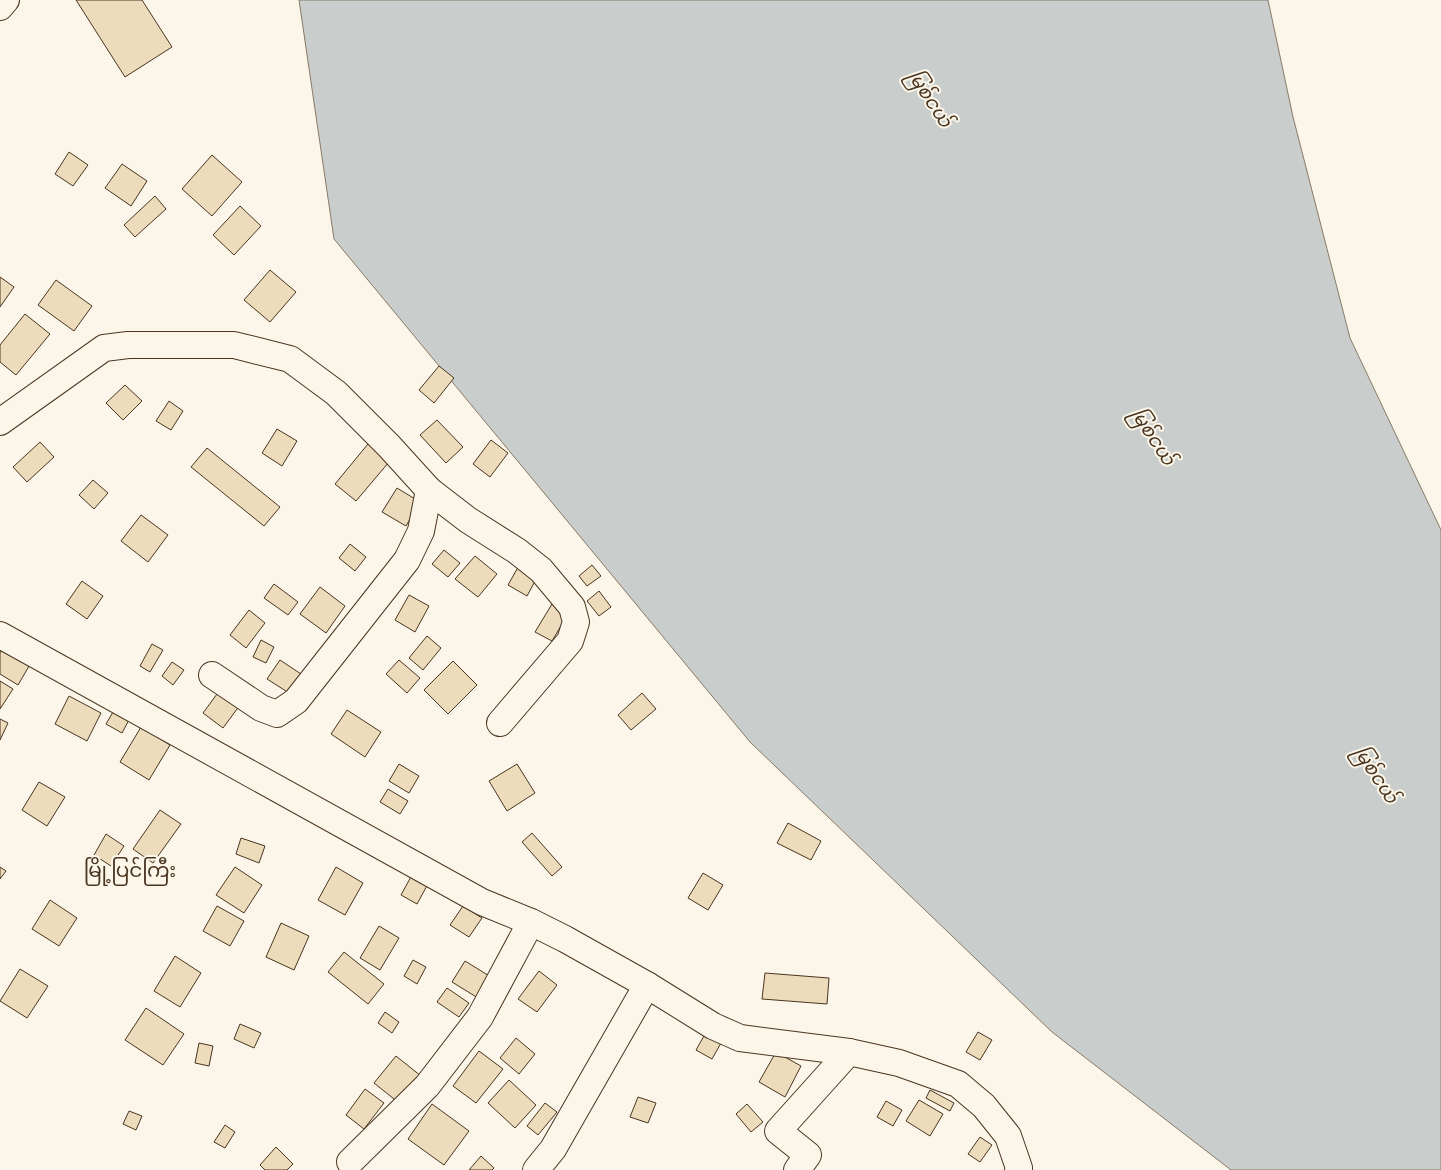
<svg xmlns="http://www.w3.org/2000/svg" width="1441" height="1170" font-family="Commissioner,'Noto Sans Myanmar',sans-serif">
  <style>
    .water { fill: #c9cecd; stroke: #887966 }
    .building { fill: #ecdcbc; stroke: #4a3520 }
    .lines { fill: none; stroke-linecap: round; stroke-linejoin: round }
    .street-casing { stroke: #4a3520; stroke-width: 28 }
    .street { stroke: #fbf6e9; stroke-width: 26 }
    .labels { text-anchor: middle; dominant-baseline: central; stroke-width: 4; stroke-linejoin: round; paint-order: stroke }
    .water-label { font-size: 19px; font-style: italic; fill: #4a3520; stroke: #fbf6e9 }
    .quarter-label { font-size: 20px; fill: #4a3520; stroke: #fbf6e9 }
  </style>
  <rect width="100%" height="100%" fill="#fbf6e9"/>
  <!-- water -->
  <path class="water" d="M299,0H1268L1293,117L1350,338L1441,530V1170H1231L1052,1032L750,742L334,239Z"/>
  <!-- building -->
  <g class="building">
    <path d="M76,0H142L172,47L125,77Z"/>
    <path d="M69,152L88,165L73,186L55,174Z"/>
    <path d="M212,155L242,182L212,216L182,189Z"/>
    <path d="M122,164L147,181L131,206L105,188Z"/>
    <path d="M155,196L166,209L135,237L124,225Z"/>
    <path d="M240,206L261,226L234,255L213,235Z"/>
    <path d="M270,270L296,292L270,322L244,300Z"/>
    <path d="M0,277L14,287L0,307Z"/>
    <path d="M56,280L92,306L74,331L38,305Z"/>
    <path d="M25,314L50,334L16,375L0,362V345Z"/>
    <path d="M439,366L454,378L434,403L419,390Z"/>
    <path d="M125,385L142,401L123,420L106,403Z"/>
    <path d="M169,401L183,411L171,430L156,421Z"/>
    <path d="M437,420L463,447L446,463L420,435Z"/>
    <path d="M277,429L297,441L282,466L262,453Z"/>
    <path d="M491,440L508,453L490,477L473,464Z"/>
    <path d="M40,442L54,457L27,482L13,467Z"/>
    <path d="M368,444L389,462L356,501L335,484Z"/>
    <path d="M207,448L280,507L264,526L191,467Z"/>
    <path d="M93,480L108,493L94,509L79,495Z"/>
    <path d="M397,488L420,502L406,526L382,512Z"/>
    <path d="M141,515L168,535L148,562L121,541Z"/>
    <path d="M350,544L366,557L355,571L339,558Z"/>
    <path d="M444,550L460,563L448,577L432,564Z"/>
    <path d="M475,556L497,574L478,597L455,579Z"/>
    <path d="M521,562L540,572L527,596L508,585Z"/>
    <path d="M592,565L601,576L587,586L579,576Z"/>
    <path d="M82,581L103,596L87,619L66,604Z"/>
    <path d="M274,584L298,602L288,615L264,598Z"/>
    <path d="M320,587L345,606L326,633L300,614Z"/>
    <path d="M599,591L611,607L599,616L587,601Z"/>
    <path d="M409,595L429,606L415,632L395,620Z"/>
    <path d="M552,604L568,614L552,641L535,632Z"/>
    <path d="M249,610L265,623L246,648L230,635Z"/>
    <path d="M427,636L441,648L423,670L409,658Z"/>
    <path d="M261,640L274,647L266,663L253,657Z"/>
    <path d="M152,644L163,650L150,672L140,666Z"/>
    <path d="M4,646L32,661L18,685L0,674V653Z"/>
    <path d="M280,660L301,674L289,693L267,679Z"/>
    <path d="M399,660L420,678L407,693L386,674Z"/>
    <path d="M453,661L477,685L448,714L424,690Z"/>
    <path d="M172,662L184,670L173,685L162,676Z"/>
    <path d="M0,681L13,689L0,709Z"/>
    <path d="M220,690L240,705L223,728L203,713Z"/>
    <path d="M642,693L656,709L631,730L618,715Z"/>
    <path d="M69,696L101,713L87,741L55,724Z"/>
    <path d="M116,707L131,716L122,733L106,724Z"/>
    <path d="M347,710L381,732L365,757L331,734Z"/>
    <path d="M0,719L8,723L0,740Z"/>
    <path d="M141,727L170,745L149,780L120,762Z"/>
    <path d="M399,764L419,776L409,793L389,781Z"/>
    <path d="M517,764L535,793L507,811L489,781Z"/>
    <path d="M39,782L65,797L47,826L22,810Z"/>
    <path d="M388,789L408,801L400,814L380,802Z"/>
    <path d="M160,810L181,824L153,863L133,849Z"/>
    <path d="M788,823L821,841L811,860L777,843Z"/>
    <path d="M532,833L562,867L552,876L522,842Z"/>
    <path d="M106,834L124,846L111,866L94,855Z"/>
    <path d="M241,838L265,846L259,863L236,854Z"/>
    <path d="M0,867L6,871L0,879Z"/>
    <path d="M235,867L262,885L244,913L216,895Z"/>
    <path d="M336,867L363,883L345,915L318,900Z"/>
    <path d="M413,873L429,882L417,904L401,895Z"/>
    <path d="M703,873L723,885L708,910L688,898Z"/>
    <path d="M50,900L77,918L59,946L32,929Z"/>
    <path d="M217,906L244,921L230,946L203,931Z"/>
    <path d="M463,906L482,918L469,937L450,925Z"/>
    <path d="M281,923L309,936L294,970L266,957Z"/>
    <path d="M379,926L399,938L380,970L360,958Z"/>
    <path d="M344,952L384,984L368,1004L328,972Z"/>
    <path d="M175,956L201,973L180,1007L154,991Z"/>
    <path d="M413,960L426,967L417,984L404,976Z"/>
    <path d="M465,961L491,977L478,998L452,982Z"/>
    <path d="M20,969L48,986L27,1018L0,1001Z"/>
    <path d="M539,971L557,985L537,1012L518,999Z"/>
    <path d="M765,973L829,978L827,1004L762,999Z"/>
    <path d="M447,988L469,1003L459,1017L437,1002Z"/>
    <path d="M146,1008L184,1034L163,1065L125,1040Z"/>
    <path d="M385,1012L399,1022L392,1033L378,1023Z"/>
    <path d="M240,1024L261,1033L254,1048L234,1039Z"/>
    <path d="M709,1027L725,1036L712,1059L696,1050Z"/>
    <path d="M978,1032L992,1040L980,1060L966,1052Z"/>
    <path d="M516,1038L535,1054L519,1074L500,1058Z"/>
    <path d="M199,1043L213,1046L209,1066L195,1063Z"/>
    <path d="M479,1051L503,1069L476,1103L453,1086Z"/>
    <path d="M776,1052L801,1066L785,1097L759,1082Z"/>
    <path d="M396,1056L421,1076L399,1103L374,1083Z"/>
    <path d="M509,1080L536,1105L515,1128L488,1103Z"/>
    <path d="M365,1089L384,1103L364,1129L346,1115Z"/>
    <path d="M930,1090L954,1103L950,1111L926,1098Z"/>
    <path d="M638,1097L656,1103L648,1123L630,1117Z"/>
    <path d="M919,1100L943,1114L930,1136L906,1121Z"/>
    <path d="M886,1101L902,1110L893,1126L877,1117Z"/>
    <path d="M545,1103L557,1112L538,1135L527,1126Z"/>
    <path d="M432,1104L469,1131L444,1165L408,1139Z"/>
    <path d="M747,1104L763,1122L751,1132L736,1114Z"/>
    <path d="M129,1111L142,1116L136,1130L123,1124Z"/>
    <path d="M225,1125L235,1132L225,1148L214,1142Z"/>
    <path d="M980,1137L992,1145L980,1162L968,1154Z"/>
    <path d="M276,1147L293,1164L287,1170H265L260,1165Z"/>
    <path d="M481,1156L494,1168L492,1170H469Z"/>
  </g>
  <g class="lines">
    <defs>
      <g id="street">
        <path d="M0,7L6,0"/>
        <path d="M0,422L104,348L128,345H234L290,359L336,393L389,446L429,490L468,520L517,551L541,570L572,607L576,622L570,641L500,723"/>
        <path d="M0,635L482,902L531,922L565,939L647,985L713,1026L740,1038L849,1052L899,1063L958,1084L984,1106L1008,1136L1019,1168L1018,1170"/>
        <path d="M212,675L261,708L277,714L296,701L407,560L421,531L429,490"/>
        <path d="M350,1162L427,1086L480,1017L531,922"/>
        <path d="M536,1170L553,1149L647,985"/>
        <path d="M797,1170L808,1155L778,1131L849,1052"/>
      </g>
    </defs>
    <!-- street casing -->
    <use href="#street" class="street-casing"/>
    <!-- street -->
    <use href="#street" class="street"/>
  </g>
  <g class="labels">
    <!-- water labels -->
    <g class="water-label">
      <text transform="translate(931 98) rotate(57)">မြစ်ငယ်</text>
      <text transform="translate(1154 436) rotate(57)">မြစ်ငယ်</text>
      <text transform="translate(1377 774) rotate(57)">မြစ်ငယ်</text>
    </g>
    <!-- quarter labels -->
    <g class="quarter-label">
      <text x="130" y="869">မြို့ပြင်ကြီး</text>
    </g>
  </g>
</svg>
